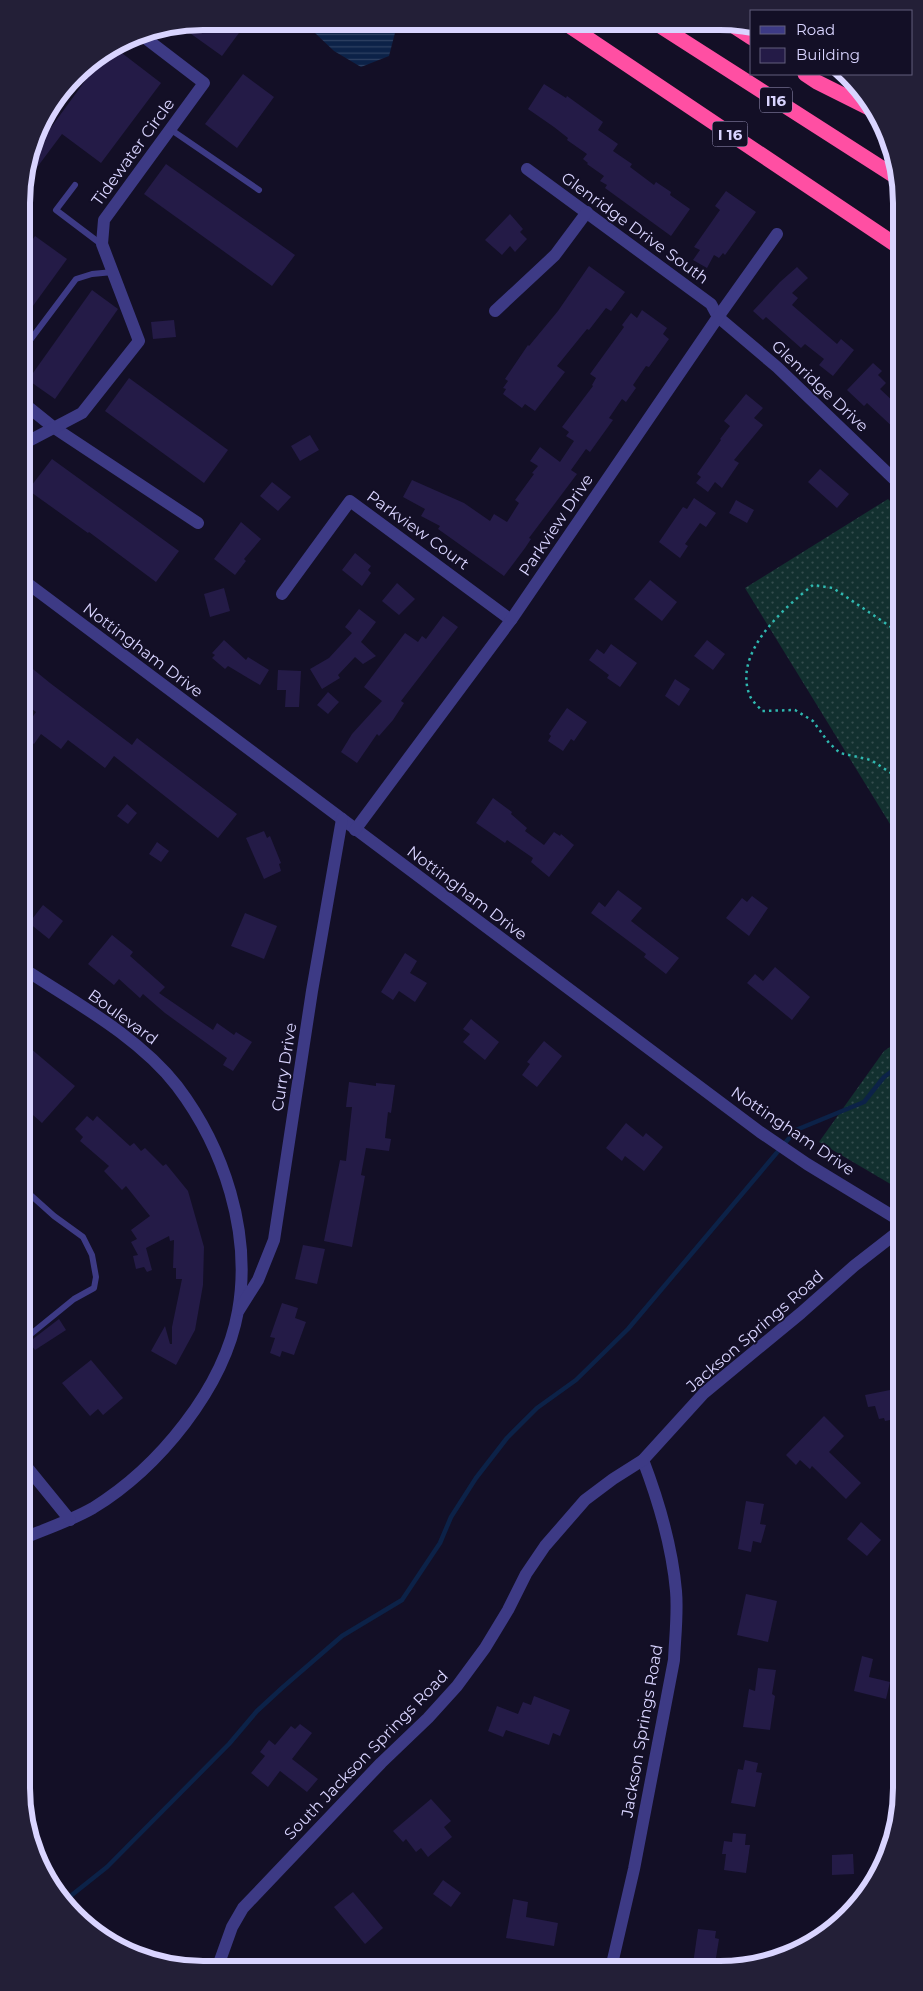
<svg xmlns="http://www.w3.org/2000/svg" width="923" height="1991" font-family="Montserrat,sans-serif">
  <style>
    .grass { fill: url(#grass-dots) }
    .water { fill: url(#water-rules) }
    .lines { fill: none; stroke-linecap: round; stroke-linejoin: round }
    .stream { stroke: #0c2248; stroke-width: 4.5 }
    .building { fill: #241b47 }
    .path { stroke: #2fb8b0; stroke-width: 2.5; stroke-dasharray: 2.5 4; stroke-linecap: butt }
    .service { stroke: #3d3a85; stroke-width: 6 }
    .minor { stroke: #3d3a85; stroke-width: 12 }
    .motorway { stroke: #ff4fa3; stroke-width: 15 }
    .labels { text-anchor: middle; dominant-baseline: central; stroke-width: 4; stroke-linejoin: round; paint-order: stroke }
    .shield { fill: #130f26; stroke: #9e99be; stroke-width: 1 }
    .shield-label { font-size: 15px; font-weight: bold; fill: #d9d4ff }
    .street-label { font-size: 16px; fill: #d9d4ff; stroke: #130f26 }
    .rim { fill: none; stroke: #d9d4ff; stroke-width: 6 }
  </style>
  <defs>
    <pattern id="grass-dots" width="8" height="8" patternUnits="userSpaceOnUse" patternTransform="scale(1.25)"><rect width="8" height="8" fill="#12302f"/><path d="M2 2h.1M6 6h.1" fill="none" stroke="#344d4e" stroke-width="1.8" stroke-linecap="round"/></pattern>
    <pattern id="water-rules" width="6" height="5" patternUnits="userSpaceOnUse" patternTransform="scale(1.25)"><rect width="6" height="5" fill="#0c2248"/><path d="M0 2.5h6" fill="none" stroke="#2f4163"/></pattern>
  </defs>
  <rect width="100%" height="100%" fill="#130f26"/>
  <!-- grass -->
  <g class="grass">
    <path d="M888,499L897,508L898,837L745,588Z"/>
    <path d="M899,1041V1189L819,1142L884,1051Z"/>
  </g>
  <!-- water -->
  <path class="water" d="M316,22H396L397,25L389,56L361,67L334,51L315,33Z"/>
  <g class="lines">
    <!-- stream -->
    <path class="stream" d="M63,1902L107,1867L229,1744L257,1711L282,1688L342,1636L402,1600L440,1543L451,1517L476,1478L507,1438L537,1408L576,1380L628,1329L796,1130L864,1102L884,1077L899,1066"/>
  </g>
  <!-- building -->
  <g class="building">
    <path d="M203,21L247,22L222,56L180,26Z"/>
    <path d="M114,47L161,83L101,163L62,134L23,186L35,141L39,144L106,52Z"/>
    <path d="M243,74L274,97L237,148L205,124Z"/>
    <path d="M544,84L566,98L567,96L603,122L598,130L618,144L613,151L632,164L630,167L654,185L656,182L671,192L670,195L690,209L671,236L605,188L607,185L600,181L604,176L587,164L588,163L583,159L587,154L567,140L568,138L554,127L528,109Z"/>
    <path d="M166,164L295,255L272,286L144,194Z"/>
    <path d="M726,191L756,212L725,255L723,253L719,258L714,255L707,268L693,260L700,250L694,247L720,210L715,206Z"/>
    <path d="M510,214L523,229L520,232L527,239L515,252L510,246L502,255L485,240Z"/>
    <path d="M35,236L67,259L22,321V255Z"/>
    <path d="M589,266L625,292L611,311L606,308L589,330L587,329L557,366L565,372L535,411L525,404L522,408L503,394L506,389L503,388L508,381L505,379L528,345L529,346L558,311Z"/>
    <path d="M797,267L808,278L792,293L798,298L792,305L837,344L841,339L854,350L833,376L819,365L824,359L805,344L801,348L766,317L763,320L753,311L780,282Z"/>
    <path d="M92,290L118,309L55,399L28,380Z"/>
    <path d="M642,310L667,328L663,334L669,339L649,367L646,366L633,385L636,388L626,402L622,399L609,418L613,420L590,452L586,449L571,470L577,474L529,538L531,539L525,548L504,576L438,529L440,526L421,516L425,509L403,497L412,480L464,503L490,521L494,514L507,522L519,503L515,500L534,474L532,473L538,466L530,461L540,447L560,462L574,441L566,436L569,432L562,427L593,386L592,385L596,378L590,374L624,327L622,325L631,313L637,318Z"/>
    <path d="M174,320L176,337L153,339L151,322Z"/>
    <path d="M873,363L882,371L878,375L886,383L880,389L896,404V430L867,403L864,406L847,390Z"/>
    <path d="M129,378L228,450L204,483L105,411Z"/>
    <path d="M746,394L763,408L754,418L763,425L734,460L739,463L722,488L715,482L708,492L696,483L701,477L697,474L721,440L720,439L730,426L724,421Z"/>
    <path d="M310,435L319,450L300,461L291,446Z"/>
    <path d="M52,459L179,551L156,582L89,532L88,533L28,490Z"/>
    <path d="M820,469L849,494L837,508L808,482Z"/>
    <path d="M272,482L291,497L278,511L260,496Z"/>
    <path d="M694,498L716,513L706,527L700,523L685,544L688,546L680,558L659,542L683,507L687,509Z"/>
    <path d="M736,500L754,510L747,523L729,513Z"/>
    <path d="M241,522L261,539L244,559L246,561L235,575L214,559Z"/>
    <path d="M355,553L371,566L368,570L371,573L362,586L342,570Z"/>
    <path d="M650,580L677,602L662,621L634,599Z"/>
    <path d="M397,583L415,599L399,615L382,601Z"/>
    <path d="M224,588L230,611L210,617L204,594Z"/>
    <path d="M359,609L376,622L361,642L376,656L363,664L355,657L338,675L340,678L322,689L310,669L329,658L352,633L345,627Z"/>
    <path d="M443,616L458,627L401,701L404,703L393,720L379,736L377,734L357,763L341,752L352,734L382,701L364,687L405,633L418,642L422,636L426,639Z"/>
    <path d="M224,640L246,660L248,657L269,670L260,685L228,666L225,669L212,658L215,655L212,653Z"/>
    <path d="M707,640L725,654L713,670L694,656Z"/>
    <path d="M611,644L637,663L620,687L607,678L609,675L589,660L597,649L604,654Z"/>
    <path d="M23,661L50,683L132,745L137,738L237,814L218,838L114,756L105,768L68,740L61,749L41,734L34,744L24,737V729L36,712L23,702Z"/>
    <path d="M278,670L301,671L299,707H285L286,690H277Z"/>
    <path d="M675,679L690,689L679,706L665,696Z"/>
    <path d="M328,692L339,702L328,714L317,705Z"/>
    <path d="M567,708L587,722L574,741L571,739L563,751L548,741L551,736L549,734Z"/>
    <path d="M493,798L512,812L511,814L527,828L525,831L544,845L554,832L560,836L561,834L574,845L549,877L531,862L533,858L507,840L505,843L476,823Z"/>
    <path d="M127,804L137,813L128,824L117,816Z"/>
    <path d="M264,831L267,838L270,836L281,863L279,864L281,871L264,879L246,838Z"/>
    <path d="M157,842L169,851L161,862L149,854Z"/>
    <path d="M618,890L642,908L631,921L679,958L666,974L644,957L646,954L591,913L599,902L605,907Z"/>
    <path d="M752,896L768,908L749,936L726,918L742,898L747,902Z"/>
    <path d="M43,905L63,921L49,939L29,923Z"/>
    <path d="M245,913L277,926L264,959L231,946Z"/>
    <path d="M112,935L133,952L130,956L165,987L159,993L213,1030L217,1023L234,1035L236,1032L252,1042L233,1071L223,1065L227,1058L165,1013L143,994L140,998L119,979L114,985L88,964Z"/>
    <path d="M405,953L417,961L410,973L427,983L415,1002L399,991L393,1000L381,992Z"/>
    <path d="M775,967L810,997L792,1020L747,983L755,974L763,981Z"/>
    <path d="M471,1019L499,1042L485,1060L463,1042L470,1034L463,1029Z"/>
    <path d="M544,1041L562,1056L537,1087L522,1075L530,1064L527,1062Z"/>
    <path d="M30,1048L75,1086L42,1123L25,1108L32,1099L25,1093V1054Z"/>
    <path d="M349,1082L376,1086V1083L395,1085L391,1113L388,1112L385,1138L391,1139L389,1151L366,1148L361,1175L365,1176L352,1247L324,1241L340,1160L346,1161L352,1107H346Z"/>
    <path d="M87,1116L93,1121L97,1116L130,1146L134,1143L141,1151L145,1148L163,1166L166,1164L188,1191L204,1247L203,1285L195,1330L176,1365L151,1351L165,1326L170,1344H172V1327L182,1279H176V1268H173L174,1240L170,1241L169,1236L146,1248L152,1270L147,1272L144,1267L136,1269L133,1256L138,1255L131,1242L137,1239L131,1230L150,1216L126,1186L122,1190L104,1171L109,1166L80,1141L83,1137L75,1129Z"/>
    <path d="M626,1123L643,1137L646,1133L663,1147L644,1171L625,1156L622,1161L606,1148Z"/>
    <path d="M303,1245L325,1249L317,1284L295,1279Z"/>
    <path d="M282,1303L298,1308L295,1318L306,1322L294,1355L282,1351L280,1357L270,1353L275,1338L270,1337Z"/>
    <path d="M59,1319L66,1330L35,1350L29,1342Z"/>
    <path d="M91,1360L123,1398L103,1415L98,1409L90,1416L62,1383Z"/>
    <path d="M900,1388V1418L885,1421L884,1418L879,1419L875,1406L868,1407L865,1395Z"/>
    <path d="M824,1416L844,1436L829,1452L861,1483L846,1499L812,1466L810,1469L800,1460L796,1465L786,1455Z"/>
    <path d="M746,1501L764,1504L760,1524L766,1525L761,1543L753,1541L751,1552L738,1549Z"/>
    <path d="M861,1522L881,1540L867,1556L847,1539Z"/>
    <path d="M746,1594L777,1601L768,1642L737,1635Z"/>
    <path d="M862,1656L873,1659L869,1677L890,1682L886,1699L854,1691Z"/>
    <path d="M758,1668L776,1670L772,1694L775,1696L770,1730L743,1727L749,1689L755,1691Z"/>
    <path d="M534,1696L570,1710L560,1736L553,1733L549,1745L506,1730L503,1737L488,1731L497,1706L518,1714L523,1702L531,1705Z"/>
    <path d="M300,1724L312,1733L292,1759L318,1779L307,1792L280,1771L268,1787L251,1773L265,1756L260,1752L269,1740L275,1745L291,1726L295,1729Z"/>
    <path d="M745,1760L758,1763L756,1772L762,1773L755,1807L731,1803L738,1769L743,1770Z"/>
    <path d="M431,1799L451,1821L444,1827L452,1837L428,1857L421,1848L416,1852L406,1839L403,1842L393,1831Z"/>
    <path d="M733,1833L746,1834L745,1845H750L746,1873L724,1870L726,1854H722L724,1841L732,1842Z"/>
    <path d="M853,1854L854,1874L832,1875V1855Z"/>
    <path d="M443,1880L461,1893L451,1907L433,1894Z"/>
    <path d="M353,1892L383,1928L365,1944L334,1907Z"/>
    <path d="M513,1899L528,1902L526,1917L558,1923L554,1946L506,1938Z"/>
    <path d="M698,1929L716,1931L715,1938L719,1939L715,1964H693Z"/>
  </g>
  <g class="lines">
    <!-- path -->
    <g class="path">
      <path d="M897,631L833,588L813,585C784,608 732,653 750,696C752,701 758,706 762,711L795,710L813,721L829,743L840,753L871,760L894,775L898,780"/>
      <path d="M899,1078V1092"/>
    </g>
    <!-- service -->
    <g class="service">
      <path d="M170,129L259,190"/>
      <path d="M75,185L56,210L101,244"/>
      <path d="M22,351L76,279L92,274L113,272"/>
      <path d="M25,1190L54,1216L83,1237L92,1255L96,1277L94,1288L74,1299L26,1338"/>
    </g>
    <!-- minor -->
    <g class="minor">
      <path d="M527,169L711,304L718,317L777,367L897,482"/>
      <path d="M495,311L555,255L587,212"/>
      <path d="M22,402L53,427L198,523"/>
      <path d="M23,444L82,413L139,341L102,244L104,220L204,83L140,34"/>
      <path d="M23,580L760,1132L807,1164L899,1220"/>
      <path d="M282,594L350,501L511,620"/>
      <path d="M355,830L511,620L718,317L777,234"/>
      <path d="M24,969C76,1003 139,1037 177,1086C224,1148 252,1233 238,1311C224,1389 158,1468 93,1508C72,1520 49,1528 26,1537"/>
      <path d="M239,1310L258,1280L274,1240L312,991L342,819"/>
      <path d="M26,1466L70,1520"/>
      <path d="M612,1964L634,1869L674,1660C675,1637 678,1613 676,1591C672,1546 659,1502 643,1460"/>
      <path d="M218,1966L232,1927L243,1908L381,1763L428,1718L457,1686L485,1648L508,1610L526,1574L545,1546L585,1500L613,1479L643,1460L704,1393L801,1313L854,1266L899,1231"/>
    </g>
    <!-- motorway -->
    <g class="motorway">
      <path d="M565,23L896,245"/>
      <path d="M657,24L896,177"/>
      <path d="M732,25L752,38"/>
      <path d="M805,74L817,82L875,111"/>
    </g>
  </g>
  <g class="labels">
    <!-- shield labels -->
    <g class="shield">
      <rect x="760" y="87.5" width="32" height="25" rx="4"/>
      <rect x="712.5" y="121.5" width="35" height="25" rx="4"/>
    </g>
    <g class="shield-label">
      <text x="776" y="100">I16</text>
      <text x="730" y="134">I 16</text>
    </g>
    <!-- street labels -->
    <g class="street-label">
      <text transform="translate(133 152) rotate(-54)">Tidewater Circle</text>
      <text transform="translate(635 228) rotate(36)">Glenridge Drive South</text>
      <text transform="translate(820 386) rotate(43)">Glenridge Drive</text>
      <text transform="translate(556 525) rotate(-56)">Parkview Drive</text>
      <text transform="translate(418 530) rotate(36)">Parkview Court</text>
      <text transform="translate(143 650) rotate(37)">Nottingham Drive</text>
      <text transform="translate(467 893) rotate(37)">Nottingham Drive</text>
      <text transform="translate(123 1017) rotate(36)">Boulevard</text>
      <text transform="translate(284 1067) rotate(-81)">Curry Drive</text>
      <text transform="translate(793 1131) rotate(34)">Nottingham Drive</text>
      <text transform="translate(755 1331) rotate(-41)">Jackson Springs Road</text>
      <text transform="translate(642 1731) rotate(-80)">Jackson Springs Road</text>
      <text transform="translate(366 1755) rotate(-46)">South Jackson Springs Road</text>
    </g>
  </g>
  <!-- crop -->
  <path d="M0 0H923V1991H0ZM203 30H720A173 173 0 0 1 893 203V1788A173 173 0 0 1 720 1961H203A173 173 0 0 1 30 1788V203A173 173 0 0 1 203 30Z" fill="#231f37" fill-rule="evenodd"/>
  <path class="rim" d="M203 30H720A173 173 0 0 1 893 203V1788A173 173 0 0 1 720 1961H203A173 173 0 0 1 30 1788V203A173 173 0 0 1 203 30Z"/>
  <!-- legend -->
  <rect x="750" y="10" width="162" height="65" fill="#130f26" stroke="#625e7d"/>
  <rect x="760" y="26" width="25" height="8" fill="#3d3a85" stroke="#625e7d"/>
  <text x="796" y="35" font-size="15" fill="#d9d4ff">Road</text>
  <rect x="760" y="48" width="25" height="15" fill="#241b47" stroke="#625e7d"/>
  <text x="796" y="60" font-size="15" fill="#d9d4ff">Building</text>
</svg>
